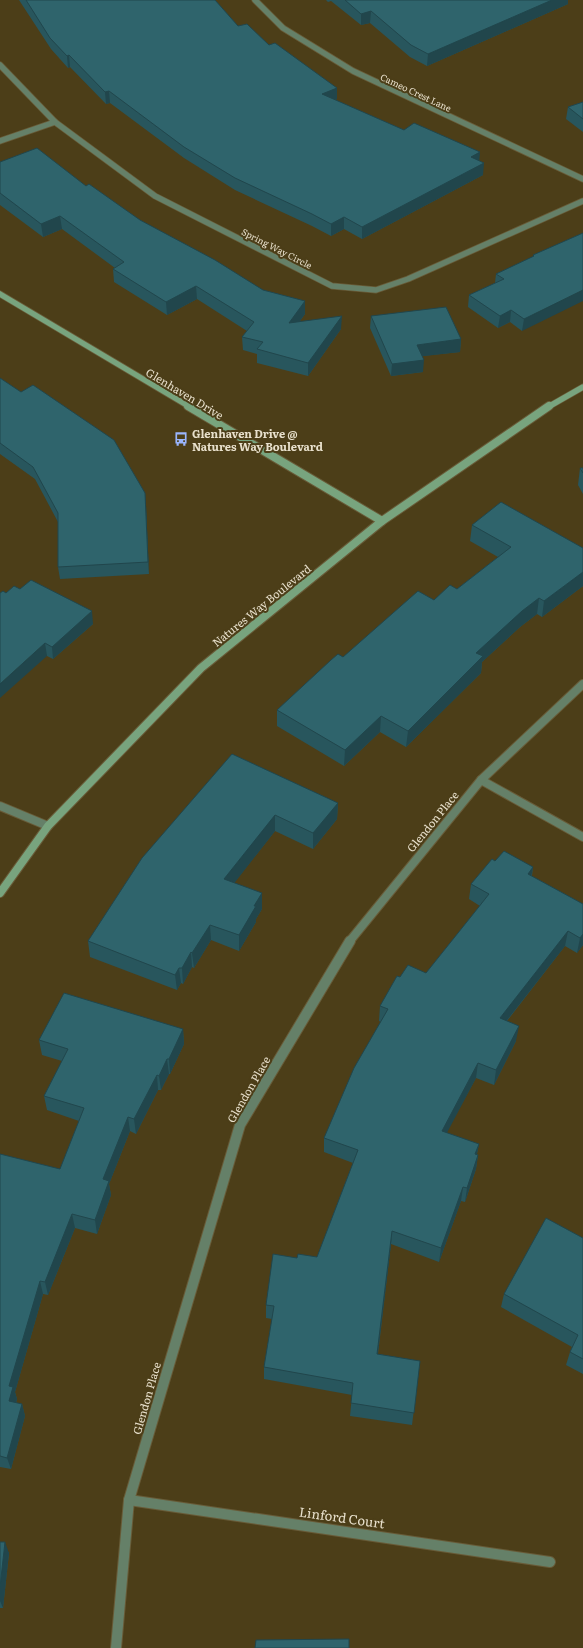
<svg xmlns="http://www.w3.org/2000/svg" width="583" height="1648" font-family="Literata,serif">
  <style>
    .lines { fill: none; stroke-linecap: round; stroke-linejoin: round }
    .street-far2-casing { stroke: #685b38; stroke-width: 7 }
    .street-far1-casing { stroke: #685b38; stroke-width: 10 }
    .street-casing { stroke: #685b38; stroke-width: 12 }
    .secondary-far1-casing { stroke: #685b38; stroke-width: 7 }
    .secondary-casing { stroke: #685b38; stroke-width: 10 }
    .street-far2 { stroke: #658068; stroke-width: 5.5 }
    .street-far1 { stroke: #658068; stroke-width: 8 }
    .street { stroke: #658068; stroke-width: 10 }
    .secondary-far1 { stroke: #78a47e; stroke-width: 5.5 }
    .secondary { stroke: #78a47e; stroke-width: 8 }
    .wall { fill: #28565d }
    .shaded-wall { fill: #21464c }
    .building { fill: #2f646c; stroke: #21464c }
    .labels { text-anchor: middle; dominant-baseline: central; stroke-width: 4; stroke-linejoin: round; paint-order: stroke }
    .far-street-label { font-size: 9px; fill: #e8e0cc; stroke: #4c3e18 }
    .street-label { font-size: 11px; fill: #e8e0cc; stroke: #4c3e18 }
    .poi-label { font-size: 11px; font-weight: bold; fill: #e8e0cc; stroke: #4c3e18; text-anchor: start }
    .near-street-label { font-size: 13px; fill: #e8e0cc; stroke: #4c3e18 }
  </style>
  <rect width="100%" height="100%" fill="#4c3e18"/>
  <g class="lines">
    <defs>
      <g id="street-far2">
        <path d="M255,0L283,28L353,71L583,179"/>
        <path d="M0,65L55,122L155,196L332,286L376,290L408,279L583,201"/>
        <path d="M0,141L55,122"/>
      </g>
      <g id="street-far1">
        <path d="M481,780L583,837"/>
        <path d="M0,806L48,826"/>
        <path d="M349,942L481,780L583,684"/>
      </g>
      <g id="street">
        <path d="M129,1500L550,1562"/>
        <path d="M116,1648L129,1500L240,1125L350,941"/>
      </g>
      <g id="secondary-far1">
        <path d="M0,294L190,407"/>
        <path d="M548,407L583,387"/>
      </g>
      <g id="secondary">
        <path d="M188,406L382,521"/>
        <path d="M0,893L48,826L201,668L382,521L549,406"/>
      </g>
    </defs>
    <!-- street-far2 casing -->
    <use href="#street-far2" class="street-far2-casing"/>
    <!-- street-far1 casing -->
    <use href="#street-far1" class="street-far1-casing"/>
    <!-- street casing -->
    <use href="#street" class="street-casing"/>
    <!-- secondary-far1 casing -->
    <use href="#secondary-far1" class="secondary-far1-casing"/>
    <!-- secondary casing -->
    <use href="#secondary" class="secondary-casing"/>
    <!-- street-far2 -->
    <use href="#street-far2" class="street-far2"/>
    <!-- street-far1 -->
    <use href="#street-far1" class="street-far1"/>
    <!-- street -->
    <use href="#street" class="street"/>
    <!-- secondary-far1 -->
    <use href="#secondary-far1" class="secondary-far1"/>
    <!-- secondary -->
    <use href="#secondary" class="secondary"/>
  </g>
  <!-- wall -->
  <g class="wall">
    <path d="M19,0H215L238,26L337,88V99L335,100L404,130L480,161L483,175L362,239L344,229L331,236L312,226L235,190L184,158L110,103L106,104L70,67L68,68L51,49Z"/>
    <path d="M326,0H568V4L427,66L410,57L370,23L361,25L331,1L328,2Z"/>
    <path d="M583,102V132L566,119L568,107Z"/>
    <path d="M0,162L86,186L140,220L263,290L305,301V314L300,321L341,329L308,376L257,363V354L243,350L242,337L247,331L197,299L167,315L114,282L113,269L115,268L62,229L43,237L0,205Z"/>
    <path d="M583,233L522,331L510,322L498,328L468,307L469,295L495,283L496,274L533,257V255Z"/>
    <path d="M371,316L461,339L460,352L422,356L423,372L391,376L370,328Z"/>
    <path d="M0,378L146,506L149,574L60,579L58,567V522L35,479L0,454Z"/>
    <path d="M580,468H583V494L578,485Z"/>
    <path d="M472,525L583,548V586L542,617L537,614L520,627L482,662L481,673L406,747L380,732L344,766L277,726V710L343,657L434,600L457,589L498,557L470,541Z"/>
    <path d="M6,593L93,624L53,659L47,656Z"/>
    <path d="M232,754L338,803L337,819L313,849L275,831L234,883L262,909L256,919V922L239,951L211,940L194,968L192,967L183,984L181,983L177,990L90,957L88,941Z"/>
    <path d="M495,861L533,867L532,876L583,904V945L577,953L565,946L507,1021L516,1041L494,1085L476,1078L446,1133L479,1144L477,1154L478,1155L476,1169L465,1202L461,1201L439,1262L391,1244L378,1354L420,1361L412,1425L350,1416L352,1395L264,1379V1367L272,1319L266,1318V1305L297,1258L317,1257L353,1163L324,1152V1138L381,1022L379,1021L380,1006L400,977L426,973L480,906L469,899L471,884Z"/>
    <path d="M183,1029L184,1044L170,1074H169L161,1090H158L136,1134L130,1131L109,1184L111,1195L97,1234L75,1228L48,1295L43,1294L15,1392L17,1399L16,1403L22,1404L25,1416L11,1469L0,1467V1154L60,1169L79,1121L47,1110L44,1096L62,1061L42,1055L39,1040Z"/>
    <path d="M583,1238V1374L566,1365L570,1352L572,1347L501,1307L504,1294Z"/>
    <path d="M0,1542L9,1553L3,1608H0Z"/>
  </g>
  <!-- shaded-wall -->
  <g class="shaded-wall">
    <path d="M552,0H568V4L427,66L428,54Z"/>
    <path d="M371,11L370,23L361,25V14Z"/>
    <path d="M69,55L70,67L68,68L67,56Z"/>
    <path d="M337,88V99L322,106V94Z"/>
    <path d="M109,91L110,103L106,104L105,92Z"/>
    <path d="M480,152L479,164L471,157Z"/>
    <path d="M484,163L483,175L362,239V227Z"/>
    <path d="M60,216L62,229L43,237L41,224Z"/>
    <path d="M344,217V229L331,236V224Z"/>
    <path d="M196,286L197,299L167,315L166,302Z"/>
    <path d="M583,290V301L522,331L524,319Z"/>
    <path d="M305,301V314L289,336V323Z"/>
    <path d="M511,310L510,322L498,328L500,316Z"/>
    <path d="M342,316L341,329L308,376V363Z"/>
    <path d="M461,339L460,352L416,357L417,345Z"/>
    <path d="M424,360L423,372L391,376L392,364Z"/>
    <path d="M145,493L146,506L149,574L148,562Z"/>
    <path d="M583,572V586L542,617L544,601Z"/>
    <path d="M539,598L537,614L520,627L482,662L481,673L406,747L408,731L476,653L522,611Z"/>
    <path d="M92,611L93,624L53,659L52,647Z"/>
    <path d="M45,643L47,656L0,698V684Z"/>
    <path d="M381,716L380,732L344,766L345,750Z"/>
    <path d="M338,803L337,819L313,849V833Z"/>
    <path d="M275,815V831L225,895L224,879Z"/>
    <path d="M533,867L530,883L528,874Z"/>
    <path d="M262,893V909L256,919V922L239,951V935L254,906Z"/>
    <path d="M210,925L211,940L194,968L192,953Z"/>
    <path d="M568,931L565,946L497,1033L500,1018Z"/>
    <path d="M583,934V945L577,953L580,938Z"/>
    <path d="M191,952L192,967L183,984L182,968Z"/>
    <path d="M179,968L181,983L177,990L175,975Z"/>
    <path d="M519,1026L516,1041L494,1085L496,1070Z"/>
    <path d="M183,1029L184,1044L170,1074L169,1059Z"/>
    <path d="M167,1059L169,1074L161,1090L159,1076Z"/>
    <path d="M478,1063L476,1078L440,1146L442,1131Z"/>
    <path d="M157,1075L158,1090L136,1134L134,1119Z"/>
    <path d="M128,1117L130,1131L109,1184L111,1195L97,1234L95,1220L103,1179Z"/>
    <path d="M479,1144L476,1158L475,1154Z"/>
    <path d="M478,1155L476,1169L465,1202L467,1188Z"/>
    <path d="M463,1187L461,1201L439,1262L441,1248Z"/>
    <path d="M72,1214L75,1228L48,1295L45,1282Z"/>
    <path d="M392,1231L391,1244L376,1367L377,1354Z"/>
    <path d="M40,1281L43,1294L15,1392L17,1399L13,1414L9,1401V1386Z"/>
    <path d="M22,1404L25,1416L11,1469L7,1458Z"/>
    <path d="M5,1542L9,1553L3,1608L0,1601V1587Z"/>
  </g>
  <!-- building -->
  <g class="building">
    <path d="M26,0H215L238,26L247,24L269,45L275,43L337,88L322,94L404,130L414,123L480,152L471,157L484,163L362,227L344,217L331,224L312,214L235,178L184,147L109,91L105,92L69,55L67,56L50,38Z"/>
    <path d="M345,0H552L428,54L411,45L371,11L361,14Z"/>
    <path d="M583,102V119L568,107Z"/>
    <path d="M37,148L86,186L89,184L140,220L215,260L263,290L305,301L289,323L342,316L308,363L257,349L263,342L242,337L254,322L196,286L166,302L113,269L124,262L60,216L41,224L0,193V162Z"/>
    <path d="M583,233V290L524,319L511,310L500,316L469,295L504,279L496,274L534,256L533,255Z"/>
    <path d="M446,307L461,339L417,345L424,360L392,364L371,316Z"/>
    <path d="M0,378L21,392L33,385L114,440L145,493L148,562L58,567V513L33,467L0,443Z"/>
    <path d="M580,468H583V473Z"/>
    <path d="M501,502L583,548V572L544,601L539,598L522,611L476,653L483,656L408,731L381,716L345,750L277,710L331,660L338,654L343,657L418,591L434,600L450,585L457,589L511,547L472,525Z"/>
    <path d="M31,580L92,611L52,647L45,643L0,684V593L3,591L6,593L14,586L20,589Z"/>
    <path d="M232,754L338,803L313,833L275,815L224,879L262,893L254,906H256L239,935L210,925L192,953L191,952L182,968H179L175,975L88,941L142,858Z"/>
    <path d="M504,851L533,867L528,874L583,904V934L580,938L568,931L500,1018L519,1026L496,1070L478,1063L442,1131L479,1144L475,1154L478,1155L467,1188L463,1187L441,1248L392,1231L377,1354L420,1361L414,1413L351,1403L353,1383L264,1367L274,1306L266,1305L273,1254L297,1258L298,1254L317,1257L358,1150L324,1138L354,1068L388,1009L380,1006L397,976L400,977L408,965L426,973L474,913L489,894L471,884L492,859L495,861Z"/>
    <path d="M64,993L183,1029L169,1059H167L159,1076L157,1075L134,1119L128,1117L103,1179L109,1181L95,1220L72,1214L45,1282L40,1281L9,1386L13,1387L9,1401L22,1404L7,1458L0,1456V1154L60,1169L84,1108L44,1096L68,1049L39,1040Z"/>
    <path d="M546,1218L583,1238V1359L570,1352L578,1335L504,1294Z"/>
    <path d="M0,1542H5L0,1587Z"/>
    <path d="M349,1639V1648H255L256,1640Z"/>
  </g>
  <!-- icons -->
  <defs>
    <symbol id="bus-bare" viewBox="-9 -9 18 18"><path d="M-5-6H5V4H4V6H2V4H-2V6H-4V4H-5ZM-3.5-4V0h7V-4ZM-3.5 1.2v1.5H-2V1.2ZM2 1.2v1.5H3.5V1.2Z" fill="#9ab5fd" stroke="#4c3e18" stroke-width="2.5" paint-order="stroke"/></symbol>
  </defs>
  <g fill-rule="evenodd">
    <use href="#bus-bare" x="171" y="429" width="20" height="20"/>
  </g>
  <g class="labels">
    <!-- far-street labels -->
    <g class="far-street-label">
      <text transform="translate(416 92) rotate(25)">Cameo Crest Lane</text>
      <text transform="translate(277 248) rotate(27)">Spring Way Circle</text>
    </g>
    <!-- street labels -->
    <g class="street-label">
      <text transform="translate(185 393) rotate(31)">Glenhaven Drive</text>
      <text transform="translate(261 605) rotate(-39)">Natures Way Boulevard</text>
      <text transform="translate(432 821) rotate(-51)">Glendon Place</text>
      <text transform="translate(248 1089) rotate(-60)">Glendon Place</text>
      <text transform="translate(146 1398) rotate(-74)">Glendon Place</text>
    </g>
    <!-- poi labels -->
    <g class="poi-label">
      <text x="192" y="433">Glenhaven Drive @<tspan x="192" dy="13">Natures Way Boulevard</tspan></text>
    </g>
    <!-- near-street labels -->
    <g class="near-street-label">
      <text transform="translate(342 1517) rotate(8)">Linford Court</text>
    </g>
  </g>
</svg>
